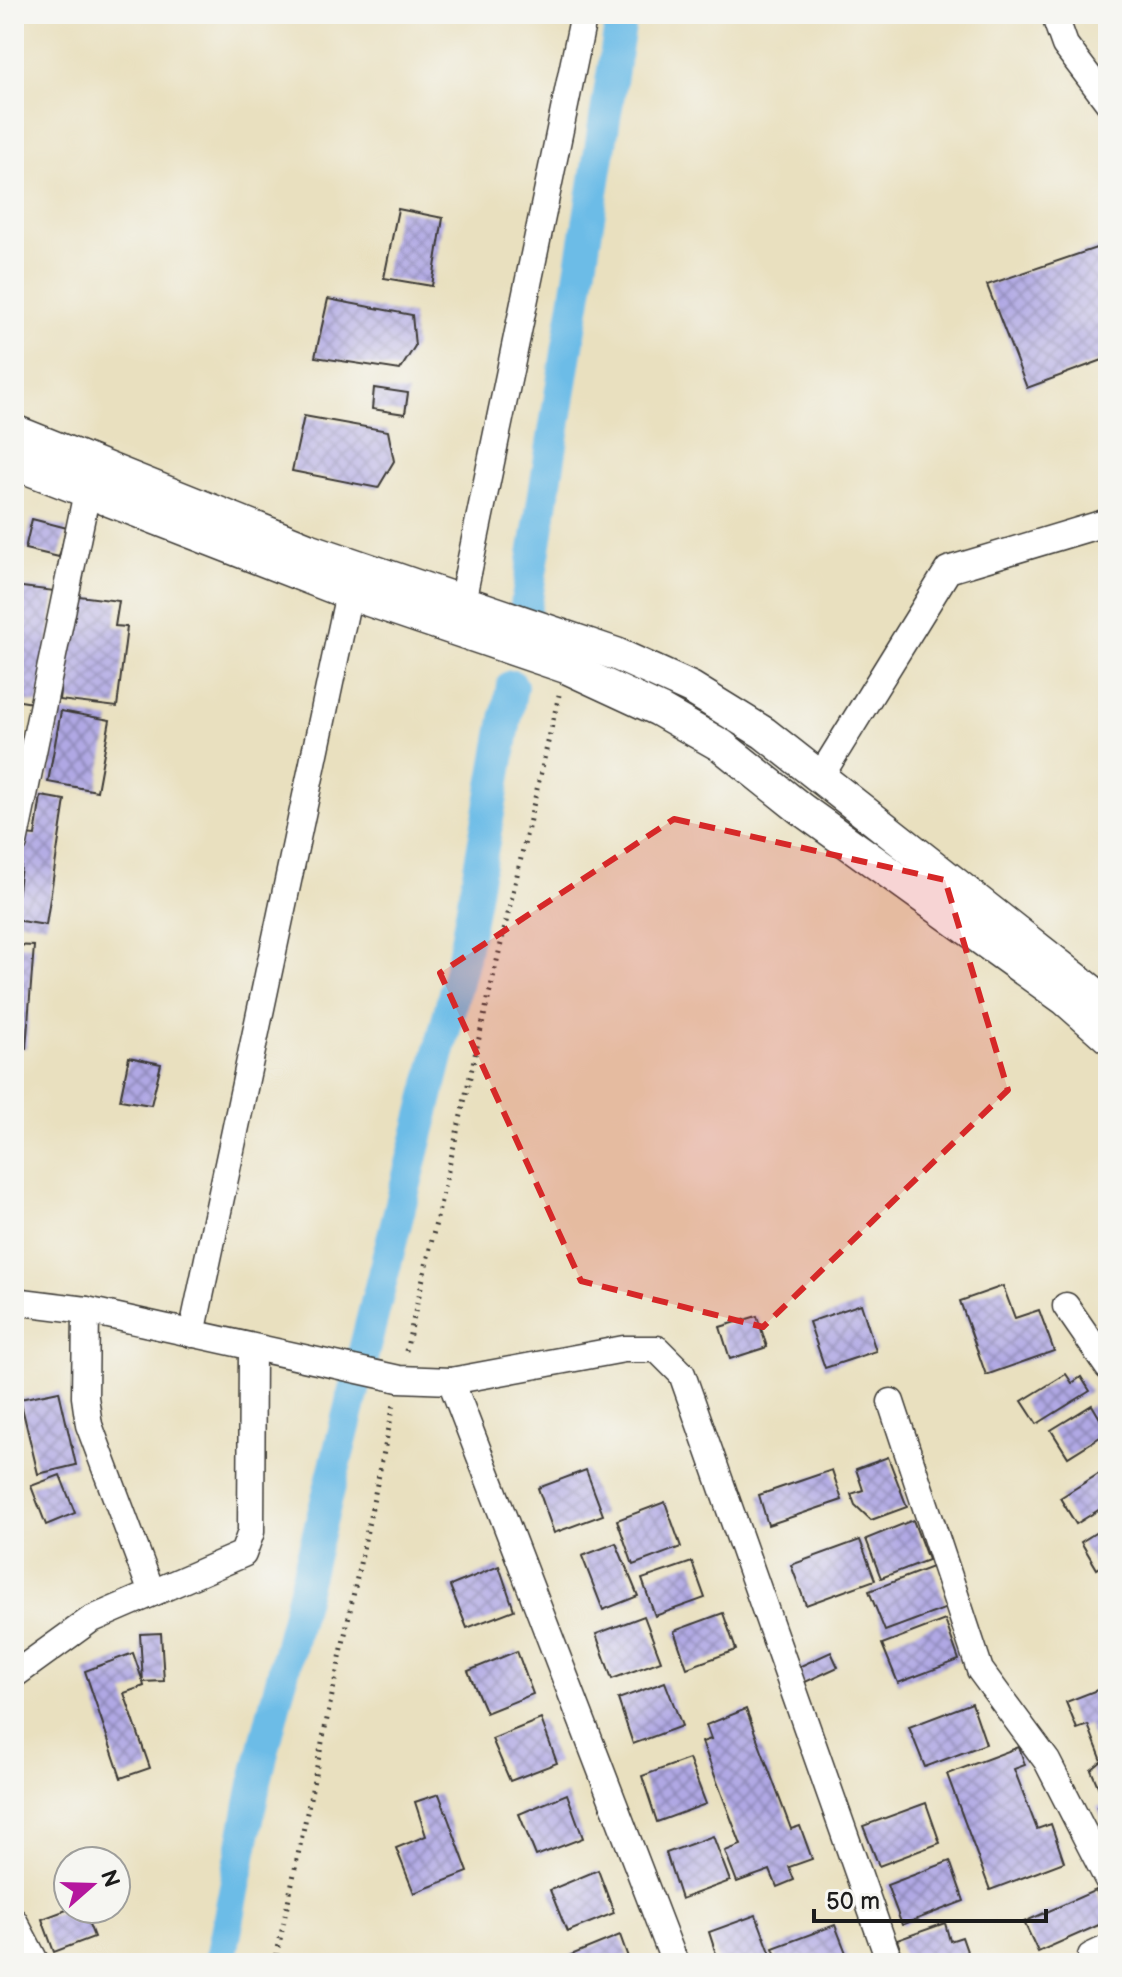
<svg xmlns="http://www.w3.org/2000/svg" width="1122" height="1977" font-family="'Balsamiq Sans',sans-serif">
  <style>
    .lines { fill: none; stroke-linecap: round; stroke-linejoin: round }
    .canal { stroke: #6cbce7; stroke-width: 32 }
    .building { fill: url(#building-cross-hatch) }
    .minor-casing { stroke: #3b3934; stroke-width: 29 }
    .tertiary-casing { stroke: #3b3934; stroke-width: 35 }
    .path { stroke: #3b3934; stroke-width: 5; stroke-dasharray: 2 6; stroke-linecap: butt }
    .minor { stroke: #fff; stroke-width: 26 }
    .tertiary { stroke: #fff; stroke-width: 32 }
    .marked { fill: #d62828; fill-opacity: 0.2; stroke: #d62828; stroke-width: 6; stroke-dasharray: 16 10; stroke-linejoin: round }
  </style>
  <defs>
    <pattern id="building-cross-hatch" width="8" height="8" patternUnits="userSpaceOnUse" patternTransform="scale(2)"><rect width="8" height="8" fill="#b0a8e4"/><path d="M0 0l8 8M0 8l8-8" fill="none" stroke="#8e88b8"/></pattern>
  </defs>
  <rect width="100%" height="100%" fill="#f6f6f2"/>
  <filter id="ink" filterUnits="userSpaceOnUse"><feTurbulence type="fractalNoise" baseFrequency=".0125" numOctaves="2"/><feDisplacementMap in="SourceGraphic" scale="16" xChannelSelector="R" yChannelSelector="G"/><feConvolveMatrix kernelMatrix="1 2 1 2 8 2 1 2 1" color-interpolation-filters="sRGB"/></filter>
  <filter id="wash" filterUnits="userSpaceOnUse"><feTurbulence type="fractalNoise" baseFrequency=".006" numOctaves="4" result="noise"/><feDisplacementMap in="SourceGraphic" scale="32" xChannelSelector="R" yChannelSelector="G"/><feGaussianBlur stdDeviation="1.8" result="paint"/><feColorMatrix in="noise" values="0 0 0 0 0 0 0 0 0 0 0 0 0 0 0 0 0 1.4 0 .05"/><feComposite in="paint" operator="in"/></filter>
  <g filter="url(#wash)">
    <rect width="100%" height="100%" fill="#e9e0bf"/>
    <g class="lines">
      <!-- canal -->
      <g class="canal">
        <path d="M524,617L622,14"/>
        <path d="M220,1963L255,1784L463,957L512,686"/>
      </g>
    </g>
    <g id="blocks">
      <!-- building -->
      <g class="building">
        <path d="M398,209L443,218L432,286L384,278Z"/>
        <path d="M1102,246L1108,266V358L1027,388L987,285Z"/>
        <path d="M328,299L412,315L415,346L400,370L315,357Z"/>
        <path d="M374,388L408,393L405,414L372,409Z"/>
        <path d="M304,416L388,431L394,461L378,488L292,471Z"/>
        <path d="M32,519L67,528L59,557L25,549Z"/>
        <path d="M14,586L55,591L39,704L14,700Z"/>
        <path d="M71,595L119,601L115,626L127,627L117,707L59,700Z"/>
        <path d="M61,711L110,720L97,791L48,782Z"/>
        <path d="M41,796L65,800L46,925L14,920L25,835L35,836Z"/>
        <path d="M14,945L34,946L26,1048L14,1047Z"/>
        <path d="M129,1057L161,1064L151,1105L120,1100Z"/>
        <path d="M1003,1286L1015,1318L1039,1310L1054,1351L986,1375L960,1301Z"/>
        <path d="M861,1304L876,1351L825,1368L809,1322Z"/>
        <path d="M757,1316L767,1347L730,1359L720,1327Z"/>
        <path d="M1066,1374L1072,1383L1081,1377L1090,1391L1037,1424L1022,1401Z"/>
        <path d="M59,1391L76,1465L38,1474L20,1399Z"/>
        <path d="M1092,1405L1108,1432L1068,1457L1051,1430Z"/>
        <path d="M888,1457L907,1507L871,1520L855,1505L851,1494L863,1490L856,1469Z"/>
        <path d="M586,1470L603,1515L554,1533L538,1488Z"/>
        <path d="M832,1470L842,1500L768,1525L759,1495Z"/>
        <path d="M1100,1473L1108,1486V1504L1076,1524L1060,1498Z"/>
        <path d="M60,1475L75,1513L46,1525L31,1486Z"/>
        <path d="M665,1502L681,1547L633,1565L617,1520Z"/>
        <path d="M913,1520L928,1560L881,1578L866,1539Z"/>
        <path d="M1108,1525V1562L1097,1569L1081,1542Z"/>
        <path d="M860,1540L875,1580L806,1605L791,1565Z"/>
        <path d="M616,1543L638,1596L603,1610L582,1556Z"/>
        <path d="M692,1562L705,1598L655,1616L642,1579Z"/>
        <path d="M499,1566L514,1610L467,1628L450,1586Z"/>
        <path d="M932,1567L947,1608L885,1631L869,1591Z"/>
        <path d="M723,1613L736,1650L687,1668L674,1631Z"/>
        <path d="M644,1616L661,1661L612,1679L596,1634Z"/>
        <path d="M945,1620L959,1660L898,1683L882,1644Z"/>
        <path d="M161,1633L164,1681L143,1682L144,1686L124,1693L150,1768L121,1778L85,1671L133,1653L143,1682L140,1634Z"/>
        <path d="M517,1651L533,1694L486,1713L468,1671Z"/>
        <path d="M831,1652L838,1667L801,1684L794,1669Z"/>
        <path d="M665,1682L682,1726L633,1744L618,1699Z"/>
        <path d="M1102,1688L1108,1704V1788L1100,1791L1091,1770L1102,1761L1088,1725L1077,1729L1066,1702Z"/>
        <path d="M972,1703L986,1744L925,1767L909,1727Z"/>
        <path d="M746,1709L791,1829L800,1826L812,1859L789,1867L794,1880L777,1887L770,1870L737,1882L725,1851L741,1845L702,1742L711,1739L706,1725Z"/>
        <path d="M541,1719L557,1763L510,1781L492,1739Z"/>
        <path d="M1019,1747L1025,1765L1014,1769L1037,1829L1051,1824L1064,1862L990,1890L947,1774Z"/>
        <path d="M689,1759L706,1804L657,1822L642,1776Z"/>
        <path d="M439,1794L468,1872L414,1893L396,1848L426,1836L415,1802Z"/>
        <path d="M567,1794L583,1838L536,1856L519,1814Z"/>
        <path d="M926,1803L940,1843L879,1866L863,1826Z"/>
        <path d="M1108,1803V1834L1097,1807Z"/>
        <path d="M713,1836L730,1881L681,1899L666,1853Z"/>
        <path d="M950,1861L964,1901L902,1925L887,1885Z"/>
        <path d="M598,1870L614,1913L567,1932L550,1890Z"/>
        <path d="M1096,1890L1108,1921L1038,1952L1024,1922Z"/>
        <path d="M69,1909H83L94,1937L54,1952L42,1919Z"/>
        <path d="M756,1915L773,1960L719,1963L709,1932Z"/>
        <path d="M945,1923L950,1941L962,1937L971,1963H905L897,1940Z"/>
        <path d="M835,1925L850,1963H779L773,1948Z"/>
        <path d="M620,1935L630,1963H575L571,1955Z"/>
      </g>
    </g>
  </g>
  <g filter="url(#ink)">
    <use href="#blocks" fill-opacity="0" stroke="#3b3934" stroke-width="2"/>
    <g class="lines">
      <defs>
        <g id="minor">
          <path d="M1054,14L1065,45L1108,102"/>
          <path d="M458,621L584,14"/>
          <path d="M820,777L948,570L1108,522"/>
          <path d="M14,843L87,492"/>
          <path d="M14,1301L86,1310L399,1379L451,1381L675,1963"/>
          <path d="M1066,1306L1108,1367"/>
          <path d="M86,1310L85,1397L89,1425L152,1593"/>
          <path d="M192,1334L353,574"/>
          <path d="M451,1381L624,1349H657L682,1374L890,1963"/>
          <path d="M891,1402L980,1670L1047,1761L1108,1880"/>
          <path d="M14,1675L90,1620L243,1554L251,1532L252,1348"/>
          <path d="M14,1921L36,1963"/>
          <path d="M1092,1963L1091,1956L1108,1948"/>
        </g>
        <g id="tertiary">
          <path d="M14,431L308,549L616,654L691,688L764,733L1108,1004"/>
          <path d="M14,463L348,593L566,667L659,710L722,746L801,809L1065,999L1108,1037"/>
        </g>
      </defs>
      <!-- minor casing -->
      <use href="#minor" class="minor-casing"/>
      <!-- tertiary casing -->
      <use href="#tertiary" class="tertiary-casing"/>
      <!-- path -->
      <g class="path">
        <path d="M406,1351L559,695"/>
        <path d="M275,1963L394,1404"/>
      </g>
      <!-- minor -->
      <use href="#minor" class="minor"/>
      <!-- tertiary -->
      <use href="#tertiary" class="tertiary"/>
    </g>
  </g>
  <!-- marked area -->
  <path class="marked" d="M674,819L945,880L1008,1090L763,1327L581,1281L440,973Z"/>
  <!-- margin -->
  <rect width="1122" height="1977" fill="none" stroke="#f6f6f2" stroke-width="48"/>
  <!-- north arrow -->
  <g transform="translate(92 1885) rotate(70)"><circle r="38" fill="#f6f6f2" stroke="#9f9f9c" stroke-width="2"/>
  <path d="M0-6L14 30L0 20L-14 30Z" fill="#b5179e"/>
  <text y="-12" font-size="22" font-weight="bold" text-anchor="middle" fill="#1c1c1c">N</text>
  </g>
  <!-- scale -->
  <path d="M814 1909v12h232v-12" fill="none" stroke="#1c1c1c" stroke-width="4"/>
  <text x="826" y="1909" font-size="24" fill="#1c1c1c" stroke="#f6f6f2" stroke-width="6" paint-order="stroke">50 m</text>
</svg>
